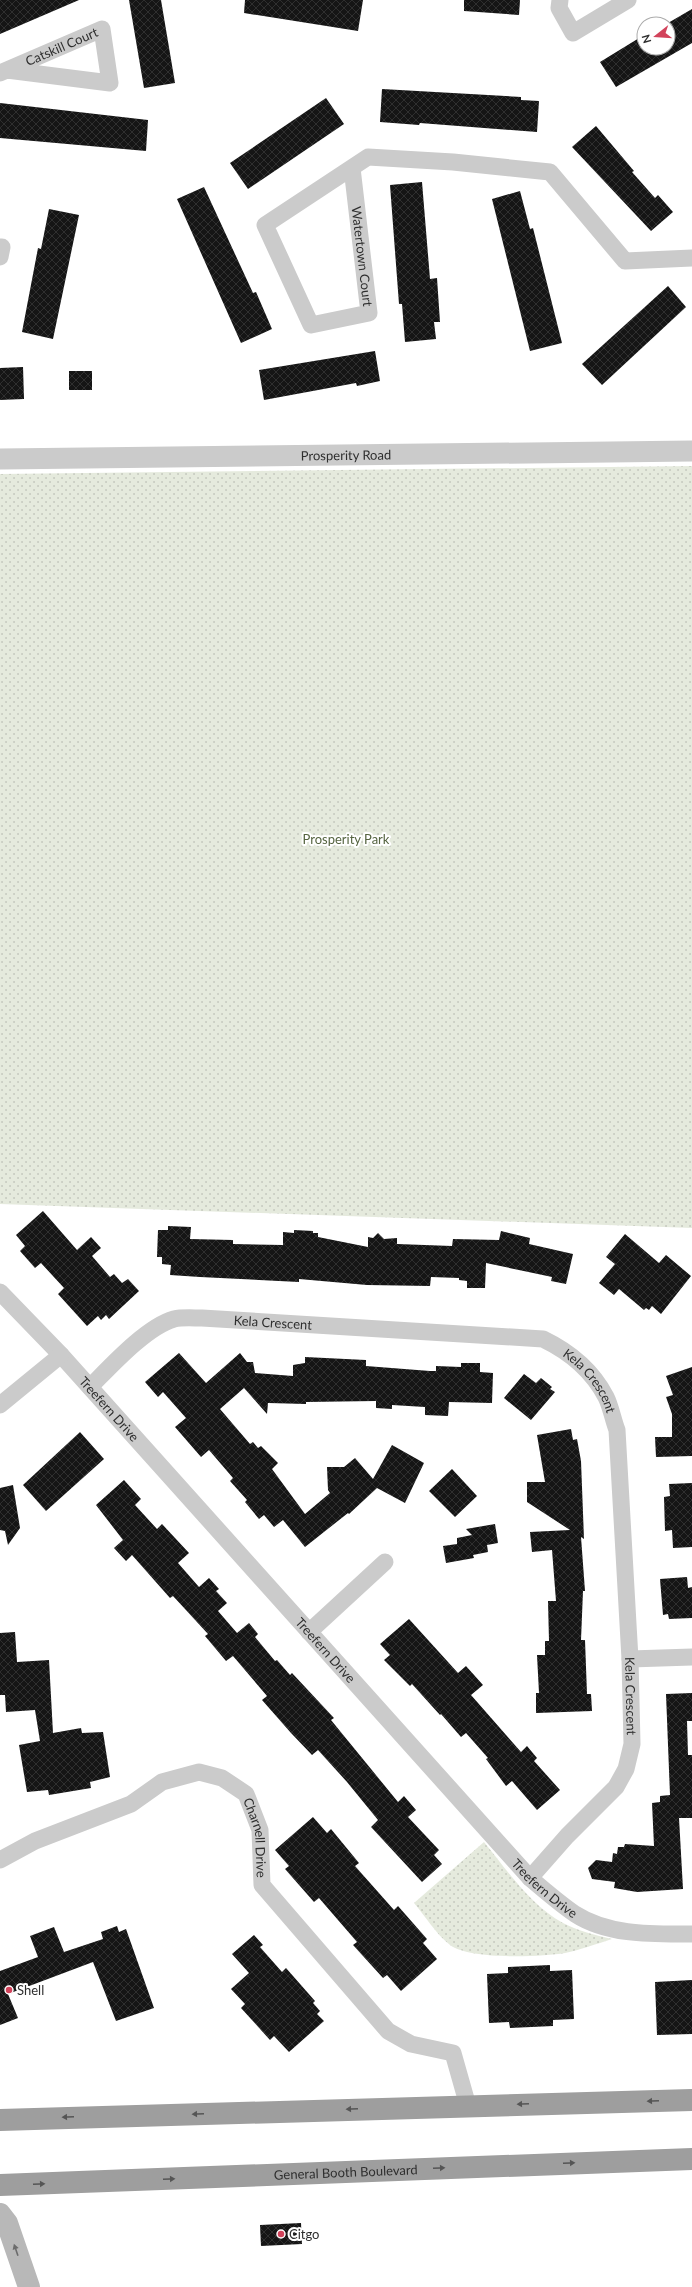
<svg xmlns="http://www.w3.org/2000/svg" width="692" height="2287" font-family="Lato,sans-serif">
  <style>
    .grass { fill: url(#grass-dots) }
    .building { fill: url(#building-cross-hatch) }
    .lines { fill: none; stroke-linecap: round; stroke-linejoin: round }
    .minor { stroke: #cbcbcb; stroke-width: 17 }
    .tertiary { stroke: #cbcbcb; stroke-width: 21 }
    .secondary { stroke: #b8b8b8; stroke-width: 22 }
    .trunk { stroke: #9e9e9e; stroke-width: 22 }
    .oneway { fill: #555 }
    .oneway2 { fill: #6c6c6c }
    .poi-dot { fill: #d2435b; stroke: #fff; stroke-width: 1.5 }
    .labels { text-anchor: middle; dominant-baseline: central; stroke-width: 4; stroke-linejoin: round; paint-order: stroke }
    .street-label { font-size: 13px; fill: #2e2e2e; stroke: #fff }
    .park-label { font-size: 13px; fill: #556440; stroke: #fff }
    .poi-label { font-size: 13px; fill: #2e2e2e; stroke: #fff; text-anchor: start }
  </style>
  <defs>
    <pattern id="grass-dots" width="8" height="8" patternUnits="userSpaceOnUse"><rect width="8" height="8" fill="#e5eadd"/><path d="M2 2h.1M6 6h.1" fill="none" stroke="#c5c9be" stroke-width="1.8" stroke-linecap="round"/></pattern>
    <pattern id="building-cross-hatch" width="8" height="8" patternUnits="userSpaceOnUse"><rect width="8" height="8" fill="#151515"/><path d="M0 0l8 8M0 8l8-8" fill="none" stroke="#2f2f2f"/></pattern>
  </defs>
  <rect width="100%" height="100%" fill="#fff"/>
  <!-- grass -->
  <g class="grass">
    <path d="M692,466V1228L0,1204V474Z"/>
    <path d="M484,1842C507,1870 530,1905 563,1923C578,1931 595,1935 612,1939C596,1944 580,1950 565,1953C540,1957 470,1960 450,1945C436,1934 425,1916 414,1903Z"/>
  </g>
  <!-- building -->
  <g class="building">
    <path d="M0,0H79L0,34Z"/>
    <path d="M129,0H161L175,83L144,88Z"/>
    <path d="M245,0H363L358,31L244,13Z"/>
    <path d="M464,0H520L519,15L464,11Z"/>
    <path d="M692,9V43L616,87L600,62L644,35V48H668V24H662L667,21L668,23Z"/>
    <path d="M382,89L521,97V100L539,101L537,132L420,123L419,125L380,122Z"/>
    <path d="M326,98L344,124L248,189L230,163Z"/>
    <path d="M0,103L148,120L146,151L0,138Z"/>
    <path d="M596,126L634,171L632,172L655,198L658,195L673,212L651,231L572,147Z"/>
    <path d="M422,182L430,279L437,278L440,322H434L436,339L405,342L402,304H399L390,185Z"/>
    <path d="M204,187L253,293L256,292L272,329L241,343L177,199Z"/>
    <path d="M520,191L530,229L533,228L562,343L530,351L492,199Z"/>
    <path d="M49,209L79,215L53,339L22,332L38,248L41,249Z"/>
    <path d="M668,286L686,307L602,385L582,364Z"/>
    <path d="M375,351L380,381L357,386L356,383L264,400L259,370Z"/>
    <path d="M23,367L24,399L0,400V368Z"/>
    <rect x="69" y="371" width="23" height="19"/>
    <path d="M43,1211L77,1250L91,1237L101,1248L92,1256L110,1277L114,1274L122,1283L128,1279L139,1291L109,1319L106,1315L101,1320L98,1316L87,1326L58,1294L64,1288L41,1263L35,1268L20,1251L25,1246L16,1235Z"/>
    <path d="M168,1226L191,1227L190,1239L233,1240V1244L283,1245V1232L294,1233V1230L313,1231V1233H318V1237L368,1247V1237L373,1238L378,1233L384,1239L397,1238V1244L452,1246L453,1239L499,1240L501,1231L530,1238L529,1244L573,1254L566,1284L551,1281L552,1277L486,1263L485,1288H467V1281L459,1280V1278L431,1277L430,1286L367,1285L299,1279V1282L200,1277L170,1275L171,1265L162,1264V1257H157L158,1230H168Z"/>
    <path d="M625,1234L659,1263L666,1255L691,1276L661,1314L652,1306L649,1310L646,1308L644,1310L619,1289L614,1295L599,1283L615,1264L606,1257Z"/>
    <path d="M179,1353L206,1383L240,1353L247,1362H253L255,1373L293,1376V1365L305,1363V1357L366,1360V1366L430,1371H436V1366L461,1367V1363H480V1372L493,1373L492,1403L449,1402L448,1416L425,1415V1407L392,1405V1409L376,1408V1401L306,1402V1404L268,1403L267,1414L244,1388L220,1409L250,1444L253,1442L258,1448L261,1446L278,1463L272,1469L305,1514L330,1493L328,1490L327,1467H344L355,1458L373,1479L392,1445L424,1463L405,1503L377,1488L349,1514L348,1513L305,1547L283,1520L274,1527L264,1515L259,1519L245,1502L247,1500L230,1481L233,1478L209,1450L201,1457L175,1427L186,1418L163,1392L158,1397L145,1382Z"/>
    <path d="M692,1367V1456L656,1457L655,1437H672V1414L666,1397L673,1395L666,1376Z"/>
    <path d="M524,1374L536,1383L541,1378L552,1387L550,1389L555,1392L531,1420L504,1398Z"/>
    <path d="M571,1429L573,1440L577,1439L581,1461L584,1539L581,1537L585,1591H583L581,1640H585L587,1694H591L592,1711L536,1713V1693H539L537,1655H545V1641H549L548,1601H556L552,1550L532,1552L530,1532L570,1530L527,1502V1482H545L537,1435Z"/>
    <path d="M80,1432L104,1459L46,1511L23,1485Z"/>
    <path d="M452,1469L477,1496L455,1517L429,1491Z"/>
    <path d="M124,1480L141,1499L135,1505L157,1529L162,1524L189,1553L178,1563L199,1587L209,1578L219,1589L216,1591L227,1603L218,1611L237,1633L249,1623L258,1634L255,1637L275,1661L277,1660L290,1675L292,1673L334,1718L331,1720L398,1802L404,1796L416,1810L408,1817L439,1850L434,1855L442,1864L422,1882L371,1827L378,1820L347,1782L318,1750L312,1755L291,1733L262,1700L267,1696L233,1656L226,1661L205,1636L208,1634L173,1596L170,1598L132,1555L126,1561L114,1548L123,1540L96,1505Z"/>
    <path d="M692,1483V1547L673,1548L672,1530L665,1531L664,1497L670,1496L669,1484Z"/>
    <path d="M13,1485L20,1528L8,1545L5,1531L0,1530V1488Z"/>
    <path d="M495,1524L498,1543L487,1545L488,1552L473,1555L474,1558L446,1563L443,1546L457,1544V1538L472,1535L466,1529Z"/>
    <path d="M687,1577L688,1588L692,1587V1618L669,1619L668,1614L663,1615L660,1579Z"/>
    <path d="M409,1619L458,1673L466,1666L483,1685L471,1695L521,1752L527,1746L537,1758L534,1761L560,1790L537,1810L512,1781L506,1786L486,1759L488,1758L466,1733L461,1737L441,1714L440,1715L412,1684L410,1686L384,1660L390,1655L380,1644Z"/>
    <path d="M15,1632L17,1662L49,1660L53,1733L81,1728L82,1733L103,1732L110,1777L90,1782L91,1788L49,1795L48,1790L27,1792L19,1745L40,1741L35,1710L6,1712L5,1695H0V1633Z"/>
    <path d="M692,1693V1721H687L688,1755H692V1818H679L683,1889L637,1892L614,1888L615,1882L592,1879L588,1868L596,1860L612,1862L613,1853L617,1854L618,1847H624L625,1844L654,1846L652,1803L660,1802V1796L670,1795L666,1694Z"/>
    <path d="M313,1817L327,1833L331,1829L359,1863L355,1866L394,1910L398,1906L427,1939L423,1943L437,1959L401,1991L387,1975L383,1978L353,1945L357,1942L319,1898L314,1902L285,1869L289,1866L275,1850Z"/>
    <path d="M117,1926L119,1932L126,1929L154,2008L116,2021L93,1962L8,1994L18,2018L0,2025V1971L38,1957L30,1936L54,1927L64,1952L103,1939L101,1932Z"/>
    <path d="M254,1935L263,1945L260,1947L282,1972L286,1968L315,2001L313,2003L320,2011L317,2014L324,2021L289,2052L274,2036L270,2040L241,2008L245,2004L231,1989L249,1973L232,1954Z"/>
    <path d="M550,1965V1971L572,1970L574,2019L553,2020V2026L510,2028L509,2022L489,2023L487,1974L508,1973V1967Z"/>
    <path d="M692,1980V2034L657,2035L655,1982Z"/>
    <path d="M301,2223L302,2244L261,2246L260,2225Z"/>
  </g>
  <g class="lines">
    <!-- minor -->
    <g class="minor">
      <path d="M560,0L559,8L573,33L628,0"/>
      <path id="s1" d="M0,73L102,29L110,83L7,70"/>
      <path id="s2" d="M352,168L369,313L311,325L265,225L368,157L453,162L550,172L625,261L692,258"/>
      <path d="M0,247H2L0,257"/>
      <path id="s3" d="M0,1292L61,1355L530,1878C544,1890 559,1903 575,1914C609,1936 654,1934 692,1934"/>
      <path id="s4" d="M90,1387C110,1367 146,1327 174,1319C182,1317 193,1318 202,1318L543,1339C570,1352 592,1370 606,1397C611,1407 613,1420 617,1430L630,1659L632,1744L626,1769L616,1787L567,1836L530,1878"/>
      <path d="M0,1405L61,1355"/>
      <path d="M309,1632L385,1562"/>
      <path d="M630,1659L692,1657"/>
      <path id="s5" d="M0,1860L35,1841L131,1804L162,1782L199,1772L222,1778L246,1794L260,1830L262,1885L388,2031L411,2044L453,2053L468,2106"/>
    </g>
    <!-- tertiary -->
    <path class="tertiary" id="s6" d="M0,459L692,451"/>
    <!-- secondary -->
    <path class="secondary" d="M0,2214L7,2223L29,2287"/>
    <!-- trunk -->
    <g class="trunk">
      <path d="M0,2120L692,2100"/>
      <path id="s7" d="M0,2185L692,2159"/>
    </g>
  </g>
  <!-- one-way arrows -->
  <defs><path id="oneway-solid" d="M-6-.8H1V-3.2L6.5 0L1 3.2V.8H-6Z"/></defs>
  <g class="oneway">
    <use href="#oneway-solid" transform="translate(653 2101) rotate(178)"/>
    <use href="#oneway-solid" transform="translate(523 2104) rotate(178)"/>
    <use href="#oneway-solid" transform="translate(352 2109) rotate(178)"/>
    <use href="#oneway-solid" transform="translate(198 2114) rotate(178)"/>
    <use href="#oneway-solid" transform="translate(68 2117) rotate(178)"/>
    <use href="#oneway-solid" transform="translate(569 2163) rotate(-2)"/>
    <use href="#oneway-solid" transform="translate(439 2168) rotate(-2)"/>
    <use href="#oneway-solid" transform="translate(169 2179) rotate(-2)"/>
    <use href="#oneway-solid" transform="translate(39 2184) rotate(-2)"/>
  </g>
  <use class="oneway2" href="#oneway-solid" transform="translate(16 2250) rotate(-109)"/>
  <!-- markers -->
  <g class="poi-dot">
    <circle cx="9" cy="1990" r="4"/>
    <circle cx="281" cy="2234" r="4"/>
  </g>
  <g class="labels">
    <!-- street labels -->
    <g class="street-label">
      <text stroke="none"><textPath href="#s1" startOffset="67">Catskill Court</textPath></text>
      <text stroke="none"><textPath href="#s2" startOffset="89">Watertown Court</textPath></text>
      <text stroke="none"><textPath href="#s6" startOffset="346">Prosperity Road</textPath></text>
      <text stroke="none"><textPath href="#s4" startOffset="208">Kela Crescent</textPath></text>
      <text stroke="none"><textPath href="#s4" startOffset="543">Kela Crescent</textPath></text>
      <text stroke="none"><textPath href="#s3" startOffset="160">Treefern Drive</textPath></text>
      <text stroke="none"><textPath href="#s3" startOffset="484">Treefern Drive</textPath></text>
      <text stroke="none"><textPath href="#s4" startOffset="867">Kela Crescent</textPath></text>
      <text stroke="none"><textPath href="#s5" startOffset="317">Charnell Drive</textPath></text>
      <text stroke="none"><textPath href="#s3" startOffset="808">Treefern Drive</textPath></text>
      <text stroke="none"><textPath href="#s7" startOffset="346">General Booth Boulevard</textPath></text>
    </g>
    <!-- park labels -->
    <g class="park-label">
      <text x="346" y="839">Prosperity Park</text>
    </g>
    <!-- poi labels -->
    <g class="poi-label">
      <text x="17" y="1990">Shell</text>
      <text x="289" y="2234">Citgo</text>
    </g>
  </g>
  <!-- north arrow -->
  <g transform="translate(656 36) rotate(253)"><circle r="19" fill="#ffffff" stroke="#ababab"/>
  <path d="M0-3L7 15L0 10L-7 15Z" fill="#d2435b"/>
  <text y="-6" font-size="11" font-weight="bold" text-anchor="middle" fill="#2e2e2e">N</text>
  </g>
</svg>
